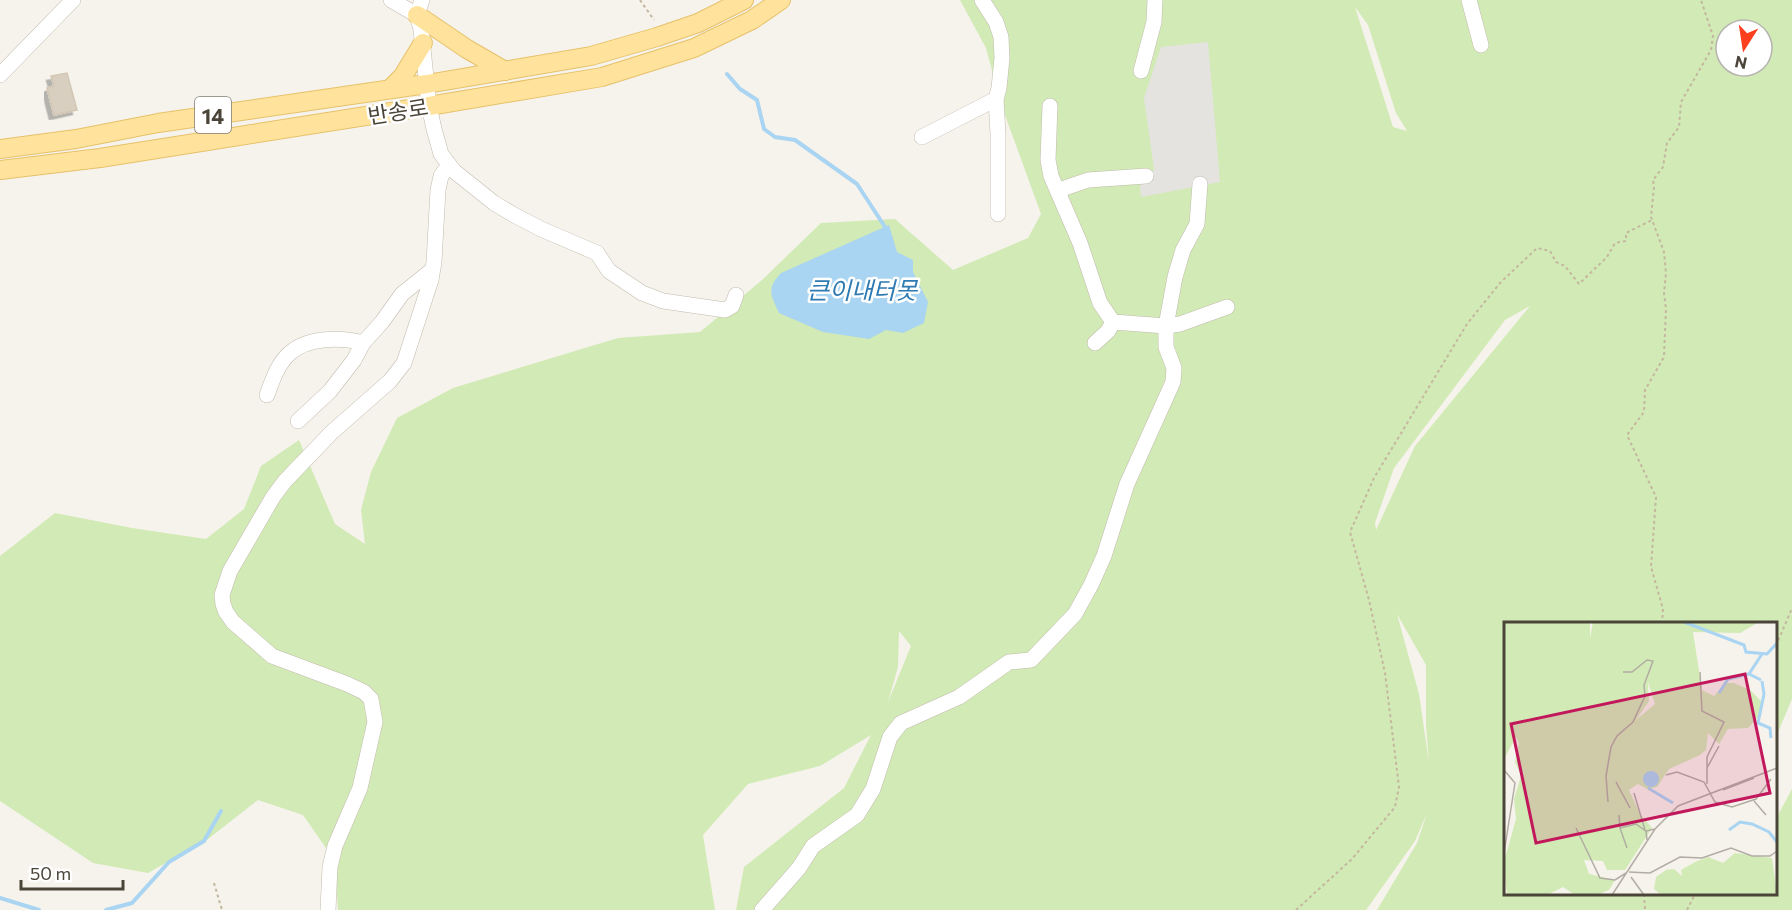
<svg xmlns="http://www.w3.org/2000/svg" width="1792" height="910" font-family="Commissioner,'Noto Sans KR',sans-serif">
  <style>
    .green { fill: #d2eab5; fill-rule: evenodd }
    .parking { fill: #e5e3e0 }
    .water { fill: #a9d4f2 }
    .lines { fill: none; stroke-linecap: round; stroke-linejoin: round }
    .stream { stroke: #a9d4f2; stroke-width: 4 }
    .building { fill: #d8cfc1; stroke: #d3c7b4; stroke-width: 1.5; filter: url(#shadow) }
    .minor-casing { stroke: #c2bbae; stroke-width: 16 }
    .major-casing { stroke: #e6c16a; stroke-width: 20 }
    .path { stroke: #c4b79f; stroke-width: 2; stroke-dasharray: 3 3; stroke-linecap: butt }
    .minor { stroke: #fff; stroke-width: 15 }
    .major { stroke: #ffe39c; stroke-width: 18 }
    .labels { text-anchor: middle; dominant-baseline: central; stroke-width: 5; stroke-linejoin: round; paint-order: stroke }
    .shield { fill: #fff; stroke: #817c74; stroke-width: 1.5 }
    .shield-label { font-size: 21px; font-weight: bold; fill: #4b4439 }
    .street-label { font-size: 22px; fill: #4b4439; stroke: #fff }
    .water-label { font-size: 24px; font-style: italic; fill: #2e7ab2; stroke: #fff }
    .inset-river { fill: none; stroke: #a9d4f2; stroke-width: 3 }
    .inset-road { fill: none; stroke: #b2ada4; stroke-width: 1.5 }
    .view { fill: #c2185b; fill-opacity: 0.15; stroke: #c2185b; stroke-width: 3 }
    .inset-edge { fill: none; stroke: #4b4439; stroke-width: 3 }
  </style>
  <defs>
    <filter id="shadow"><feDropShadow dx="-4.5" dy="4.5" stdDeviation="0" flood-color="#0004"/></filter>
  </defs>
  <rect width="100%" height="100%" fill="#f6f3ec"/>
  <!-- green -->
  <path class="green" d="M960,0H1792V699L1776,737V624H1506V894H1776V807L1778,815L1792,789V910H1377L1417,843L1427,813L1415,841L1366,910H736L744,867L844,788L871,735L820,766L748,784L703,835L715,910H338L335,861L303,815L258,800L208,839L148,873L93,863L0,801V556L55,513L132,528L206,539L244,509L261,466L299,440L335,524L365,544L361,510L371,472L397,418L453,388L618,338L700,332L762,280L821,223L895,219L953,270L1028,238L1041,214L1001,104L986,48ZM1355,7L1368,25L1396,113L1407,131L1393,127ZM1726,30H1762V66H1726ZM1530,306L1415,446L1376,530L1375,523L1394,468L1505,320ZM1397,614L1426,665V724L1429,763L1419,694ZM899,631L911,646L888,702L898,667Z"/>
  <!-- parking -->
  <path class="parking" d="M1208,42L1220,182L1141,197L1140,186L1154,169L1144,98L1161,47Z"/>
  <!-- water -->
  <path class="water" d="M889,225L897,252L913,260V272L928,302L924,323L903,333L886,330L869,339L823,332L779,313C771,295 766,289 781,273Z"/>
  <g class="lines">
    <!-- stream -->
    <g class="stream">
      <path d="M727,74L740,89L757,100L764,129L775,137L795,140L857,184L885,227"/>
      <path d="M0,898L39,910"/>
      <path d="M106,910L132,903L169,862L204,841L221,811"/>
    </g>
  </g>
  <!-- building -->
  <path class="building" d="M67,73L77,110L54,115L47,88L54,86L51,76Z"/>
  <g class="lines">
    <defs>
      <g id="minor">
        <path d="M391,0L417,15L421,29L429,106L434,129L441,154L454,171L494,203L514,215L541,229L597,253L609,271L642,293L663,301L725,310L732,306L736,295"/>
        <path d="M982,0L996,22L1001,37L1002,58L999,88L996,99L998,134V214"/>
        <path d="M1469,0L1481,45"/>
        <path d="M417,15L422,0"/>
        <path d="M1141,71L1154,22L1155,0"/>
        <path d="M0,75L73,0"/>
        <path d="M1050,106L1048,160L1051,176L1080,243L1100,303L1113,322L1166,326L1180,324L1227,307"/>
        <path d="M922,137L996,99"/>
        <path d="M1059,190L1088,180L1146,176"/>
        <path d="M1095,343L1108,331L1113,322"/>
        <path d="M267,395C272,381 278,363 290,353C308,337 341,337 363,343"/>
        <path d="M298,421L330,391L354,360L363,343L382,322L402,294L432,270"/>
        <path d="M328,910L330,867L335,846L360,788L375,722L371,699L364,692L347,684L272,656L233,622L226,612L223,604L222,595L230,571L273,497L285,481L332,432L390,381L404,363L431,280L434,262L438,190L441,176L449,165"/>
        <path d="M762,910L799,868L813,846L857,815L873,789L890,737L901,723L959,697L1009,662L1031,660L1075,614L1091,585L1104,556L1127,484L1173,382L1174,368L1166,347V326L1175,277L1183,250L1197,224L1200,184"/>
      </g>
      <g id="major">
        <path d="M417,15L467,49L505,71"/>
        <path d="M390,89L403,76L423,43"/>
        <path d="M0,149L76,139L158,123L427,84L591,56L657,37L698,23L744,0"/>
        <path d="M0,170L100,158L429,106L602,77L694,48L752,20L781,0"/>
      </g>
    </defs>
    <!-- minor casing -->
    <use href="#minor" class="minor-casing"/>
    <!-- major casing -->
    <use href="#major" class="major-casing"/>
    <!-- path -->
    <g class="path">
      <path d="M640,0L654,20"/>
      <path d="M1662,624L1663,609L1651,567L1656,497L1627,435L1644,412L1645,390L1664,357L1666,309L1664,293L1666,273L1664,252L1651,217L1654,187L1653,180L1663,167L1667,143L1679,127L1681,102L1711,50L1713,36L1701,0"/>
      <path d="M1776,646L1792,608"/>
      <path d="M214,883L222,910"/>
      <path d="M1644,894L1645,910"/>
      <path d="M1296,910L1352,859L1395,807L1399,787L1385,673L1369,600L1350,532L1374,478L1467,324L1500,283L1537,248L1550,251L1556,262L1565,266L1579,284L1607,257L1615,243L1626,241V233L1652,220"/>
      <path d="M1687,910L1695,894"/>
    </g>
    <!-- minor -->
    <use href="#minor" class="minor"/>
    <!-- major -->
    <use href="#major" class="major"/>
  </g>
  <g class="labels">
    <!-- shield labels -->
    <rect class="shield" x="195" y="97" width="36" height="36" rx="4.5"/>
    <g class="shield-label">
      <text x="213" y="115">14</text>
    </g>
    <!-- street labels -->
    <g class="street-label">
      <text transform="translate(398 111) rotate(-9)">반송로</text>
    </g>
    <!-- water labels -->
    <g class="water-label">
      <text x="862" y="289">큰이내터못</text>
    </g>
  </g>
  <!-- overview -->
  <g transform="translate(1504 622)">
    <rect width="273" height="273" fill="#f6f3ec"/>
    <path d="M0,0H86V16L89,0H255L236,11L189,10L198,68L210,74L222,61H230L246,68L258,80L255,94L244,106L224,107L215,122L204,111L202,128L196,133L165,147L153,165L143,167L134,162L125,168L136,192L148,206L121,248H103L99,239L80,238L85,252L111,258L105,268L92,273H71L59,265L43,273H3L0,240L12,197L10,177L17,154L11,140L15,121L12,115L0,137ZM144,60L151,82L132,98L145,79ZM231,231L268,236L273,273H157L150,267L152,255L162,248L170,247L178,254L177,248L191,240L204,235L219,241Z" fill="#d2eab5" fill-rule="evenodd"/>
    <path d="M139 157a8 8 0 1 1 16 0a8 8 0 1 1-16 0Z" fill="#a9d4f2"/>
    <path class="inset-river" d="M180,0L240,23L242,30L263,32L273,21M257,58L245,52L258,32M258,59L260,72L254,101L266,106L267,116M215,71L224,57L245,52M144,166L169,181M225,208L236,200L248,202L265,210L273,220"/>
    <path class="inset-road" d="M196,50L198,89L220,100L203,135V162M203,146L215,124M0,148L11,161L0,231M162,153L173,150L200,160L211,180L228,185L252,177L267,157M112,160L126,186M219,168L250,156M130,171L141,208M250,179L262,193M104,180L102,154L107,125L113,114L129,100L141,74L140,63L149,39L143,38L128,50H119M115,193L116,206L132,202L143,210M72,206L96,256L111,258L122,251M116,206L123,226M143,218L142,209L151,207M125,250L146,251L176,235L198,236L227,226L248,234H266L273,229M127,255L140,273M108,273L151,207L174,184L273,146"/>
    <path class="view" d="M241,52L266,171L32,221L7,102Z"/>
    <rect width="273" height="273" class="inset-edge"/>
  </g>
  <!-- north arrow -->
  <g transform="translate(1744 48) rotate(192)"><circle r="28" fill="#ffffff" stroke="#b7b4b0" stroke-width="1.5"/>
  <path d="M0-4.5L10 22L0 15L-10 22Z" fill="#fc3f1d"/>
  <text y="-9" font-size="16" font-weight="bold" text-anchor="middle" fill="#4b4439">N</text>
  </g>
  <!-- scale -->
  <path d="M21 880v9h102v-9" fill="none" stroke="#4b4439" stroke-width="3"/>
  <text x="30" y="880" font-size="18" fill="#4b4439" stroke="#ffffff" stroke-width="4.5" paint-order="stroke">50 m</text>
</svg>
